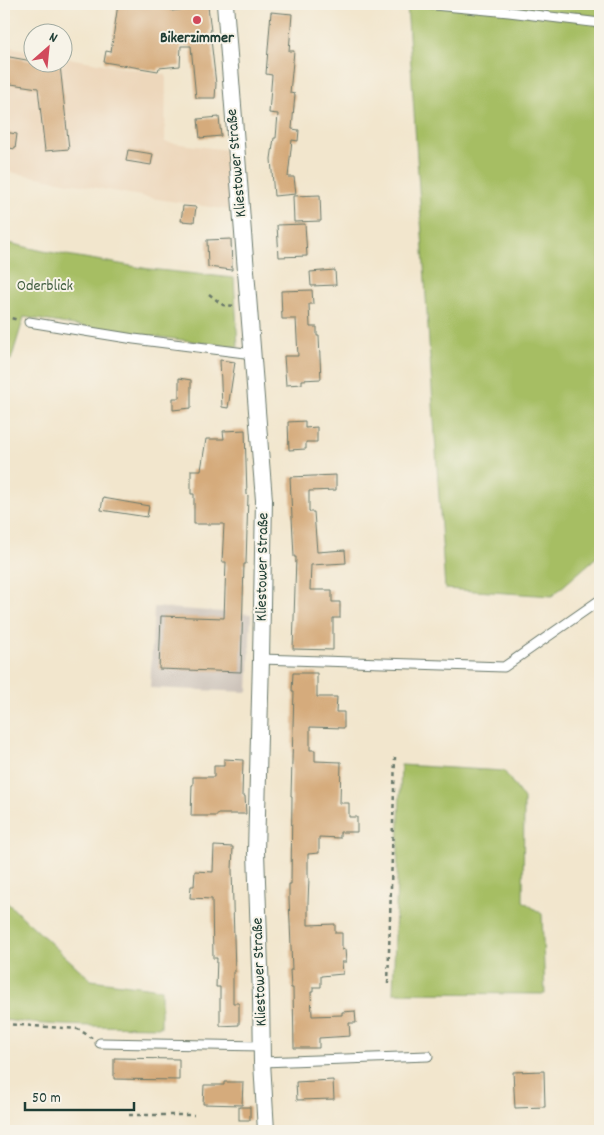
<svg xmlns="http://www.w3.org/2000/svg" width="604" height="1135" font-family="Dekko,sans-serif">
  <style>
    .built { fill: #edd7bb }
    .industrial { fill: #ccc2b9 }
    .green { fill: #a6be63; stroke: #627e4c }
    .building { fill: #d5ab7b }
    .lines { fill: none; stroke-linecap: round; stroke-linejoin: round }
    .service-casing { stroke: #69786a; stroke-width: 11 }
    .minor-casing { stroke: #69786a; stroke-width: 18 }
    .path { stroke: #69786a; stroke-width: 2.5; stroke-dasharray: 4 4; stroke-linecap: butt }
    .service { stroke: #fff; stroke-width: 9 }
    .minor { stroke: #fff; stroke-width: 16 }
    .poi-dot { fill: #d1495b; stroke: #f7f3e8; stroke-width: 2 }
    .labels { text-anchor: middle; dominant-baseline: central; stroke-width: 4; stroke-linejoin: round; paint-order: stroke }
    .poi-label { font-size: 16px; font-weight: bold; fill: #1f3d34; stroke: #f7f3e8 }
    .street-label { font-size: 16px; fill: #1f3d34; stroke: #f7f3e8 }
    .park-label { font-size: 16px; fill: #415d40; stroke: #f7f3e8 }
  </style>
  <rect width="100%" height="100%" fill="#f7f3e8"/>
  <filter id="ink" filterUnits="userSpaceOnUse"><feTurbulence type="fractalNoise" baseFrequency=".02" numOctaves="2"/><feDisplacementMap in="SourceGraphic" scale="10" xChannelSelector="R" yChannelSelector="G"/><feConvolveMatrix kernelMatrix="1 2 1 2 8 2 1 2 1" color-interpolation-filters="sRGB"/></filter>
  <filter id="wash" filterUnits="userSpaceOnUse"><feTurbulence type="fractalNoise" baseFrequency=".0096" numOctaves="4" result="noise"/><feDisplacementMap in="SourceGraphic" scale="20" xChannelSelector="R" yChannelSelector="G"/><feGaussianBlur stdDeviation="1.12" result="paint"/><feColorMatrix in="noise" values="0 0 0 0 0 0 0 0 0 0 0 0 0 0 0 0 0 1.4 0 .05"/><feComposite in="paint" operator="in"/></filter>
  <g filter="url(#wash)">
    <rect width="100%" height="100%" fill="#f2e6cd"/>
    <!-- built -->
    <path class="built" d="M4,46L32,51V62H62L63,57L166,75L165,142L228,150L230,210L157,199L4,171Z"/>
    <!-- industrial -->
    <path class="industrial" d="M154,607L251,614L248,692L150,688Z"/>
    <!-- green -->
    <g class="green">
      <path d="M407,4H600V554L552,596L445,589Z"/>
      <path d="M4,242L43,251L149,269L234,278L238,347L111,331L24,317L11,360L4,359Z"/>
      <path d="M401,765L504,771L524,799L523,901L542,914L545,994L393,993Z"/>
      <path d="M4,900L91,980L161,989V1027C109,1026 56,1027 4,1020Z"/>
    </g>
    <g id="blocks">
      <!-- building -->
      <g class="building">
        <path d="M118,4H171L172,11L208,6L211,31H210L216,84L215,98H196L191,46H181L180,66L159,68L158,71L104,62L106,51L111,52Z"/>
        <path d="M271,12L292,14L289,51H294L290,93L295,94L292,129L299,130L298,141L292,140L288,177H294L296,194L274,196L271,159L274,138H276L278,114L269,113L272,75L266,74Z"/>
        <path d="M4,56L32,61V62H44L60,65L69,149L45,151L38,88L4,83Z"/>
        <path d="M219,117L221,136L200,138L198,119Z"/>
        <path d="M4,132L17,134L15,149L4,147Z"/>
        <path d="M128,150L153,154L151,165L126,161Z"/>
        <path d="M320,195L321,221L294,222L293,196Z"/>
        <path d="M183,206L196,207L194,222L181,221Z"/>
        <path d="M305,224L307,256L279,257L277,225Z"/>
        <path d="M231,239L232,270L208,267L207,240Z"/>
        <path d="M335,270L336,285L311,286L310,272Z"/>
        <path d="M312,290L313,304H309L310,327H317V336H319L321,379L302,380V384L286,385L284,356H298L296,319H282L281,291Z"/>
        <path d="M220,360L235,362L228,408L222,407Z"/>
        <path d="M179,378L191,380V408L173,410V398H179Z"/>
        <path d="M305,421V428L317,427V442H306V449L289,450L288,422Z"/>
        <path d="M245,430L247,495H248L246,564H244L241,672L159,669L161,616L224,618L226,562H222L224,524H194V494H191V470H201L206,439H224L223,431Z"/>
        <path d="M336,475V490L309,491V512H314L317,552L345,550L346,563L311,565L310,590H332V602H340V618H333V650L293,649L296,557H294L290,477Z"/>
        <path d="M103,498L149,506L147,517L101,510Z"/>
        <path d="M293,673H317V697H337L336,712H344V728L310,727V750H315V761L341,762L340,803H349V817H357V832H340V838L319,837V853L308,854V878H309L308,902V925L335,924V933H342V950L345,949L346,962H342L343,974L321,976V987H313V992H311L312,1016L342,1015V1012L355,1011L356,1023H349L350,1036L319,1038V1048H294L293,988H291L290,970H292L289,899V884H291L292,796H291L294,691H292Z"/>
        <path d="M224,759L243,760L242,796H245L246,814H217V816H191L192,785H193V777H214V766H224Z"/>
        <path d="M214,846L233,847L232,870L235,972H233V1003H239V1025L220,1026V987H216L217,958H213L212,899L190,898L191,886H194L195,871L213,872Z"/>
        <path d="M114,1058L179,1059V1080L114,1079Z"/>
        <path d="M544,1071L545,1107L515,1108L513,1072Z"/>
        <path d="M333,1080L334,1099L297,1100L296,1082Z"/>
        <path d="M224,1082H243L242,1105L203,1104L204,1085H224Z"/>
        <rect x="239" y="1107" width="11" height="13"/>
      </g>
    </g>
  </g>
  <g filter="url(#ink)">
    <use href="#blocks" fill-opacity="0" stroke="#69786a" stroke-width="1"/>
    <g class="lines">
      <defs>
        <g id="service">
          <path d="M423,4L509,12L600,23"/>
          <path d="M29,322L134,339L253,354"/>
          <path d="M261,659L504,667L600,600"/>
          <path d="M100,1043L262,1046"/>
          <path d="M262,1062L428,1056"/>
        </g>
        <path id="minor" d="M225,4L264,500L261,659L256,852L261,997L262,1062L266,1131"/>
      </defs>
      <!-- service casing -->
      <use href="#service" class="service-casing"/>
      <!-- minor casing -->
      <use href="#minor" class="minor-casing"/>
      <!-- path -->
      <g class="path">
        <path d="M209,294L223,305L235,306"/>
        <path d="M4,316L18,320"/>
        <path d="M388,984L395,757"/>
        <path d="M4,1024L78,1029L92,1038"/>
        <path d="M129,1115H194"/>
      </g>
      <!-- service -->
      <use href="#service" class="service"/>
      <!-- minor -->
      <use href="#minor" class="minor"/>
    </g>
  </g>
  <!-- markers -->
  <circle class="poi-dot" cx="197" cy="20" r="5"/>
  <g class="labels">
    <!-- poi labels -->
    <g class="poi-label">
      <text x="197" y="38">Bikerzimmer</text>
    </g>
    <!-- street labels -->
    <g class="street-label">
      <text transform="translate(237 163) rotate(-95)">Kliestower Straße</text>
      <text transform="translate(263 567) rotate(-89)">Kliestower Straße</text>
      <text transform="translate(260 972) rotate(-92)">Kliestower Straße</text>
    </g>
    <!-- park labels -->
    <g class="park-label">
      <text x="45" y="286">Oderblick</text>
    </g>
  </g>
  <!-- margin -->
  <rect width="604" height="1135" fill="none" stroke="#f7f3e8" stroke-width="20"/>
  <!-- north arrow -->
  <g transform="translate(48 48) rotate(27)"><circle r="24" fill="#f7f3e8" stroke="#a1aaa0"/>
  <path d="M0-4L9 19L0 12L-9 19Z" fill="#d1495b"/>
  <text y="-8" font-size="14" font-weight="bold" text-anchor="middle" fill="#1f3d34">N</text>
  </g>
  <!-- scale -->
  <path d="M25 1102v8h109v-8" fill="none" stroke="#1f3d34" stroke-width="2.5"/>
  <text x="32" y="1102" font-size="15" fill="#1f3d34" stroke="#f7f3e8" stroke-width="4" paint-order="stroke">50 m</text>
</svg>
